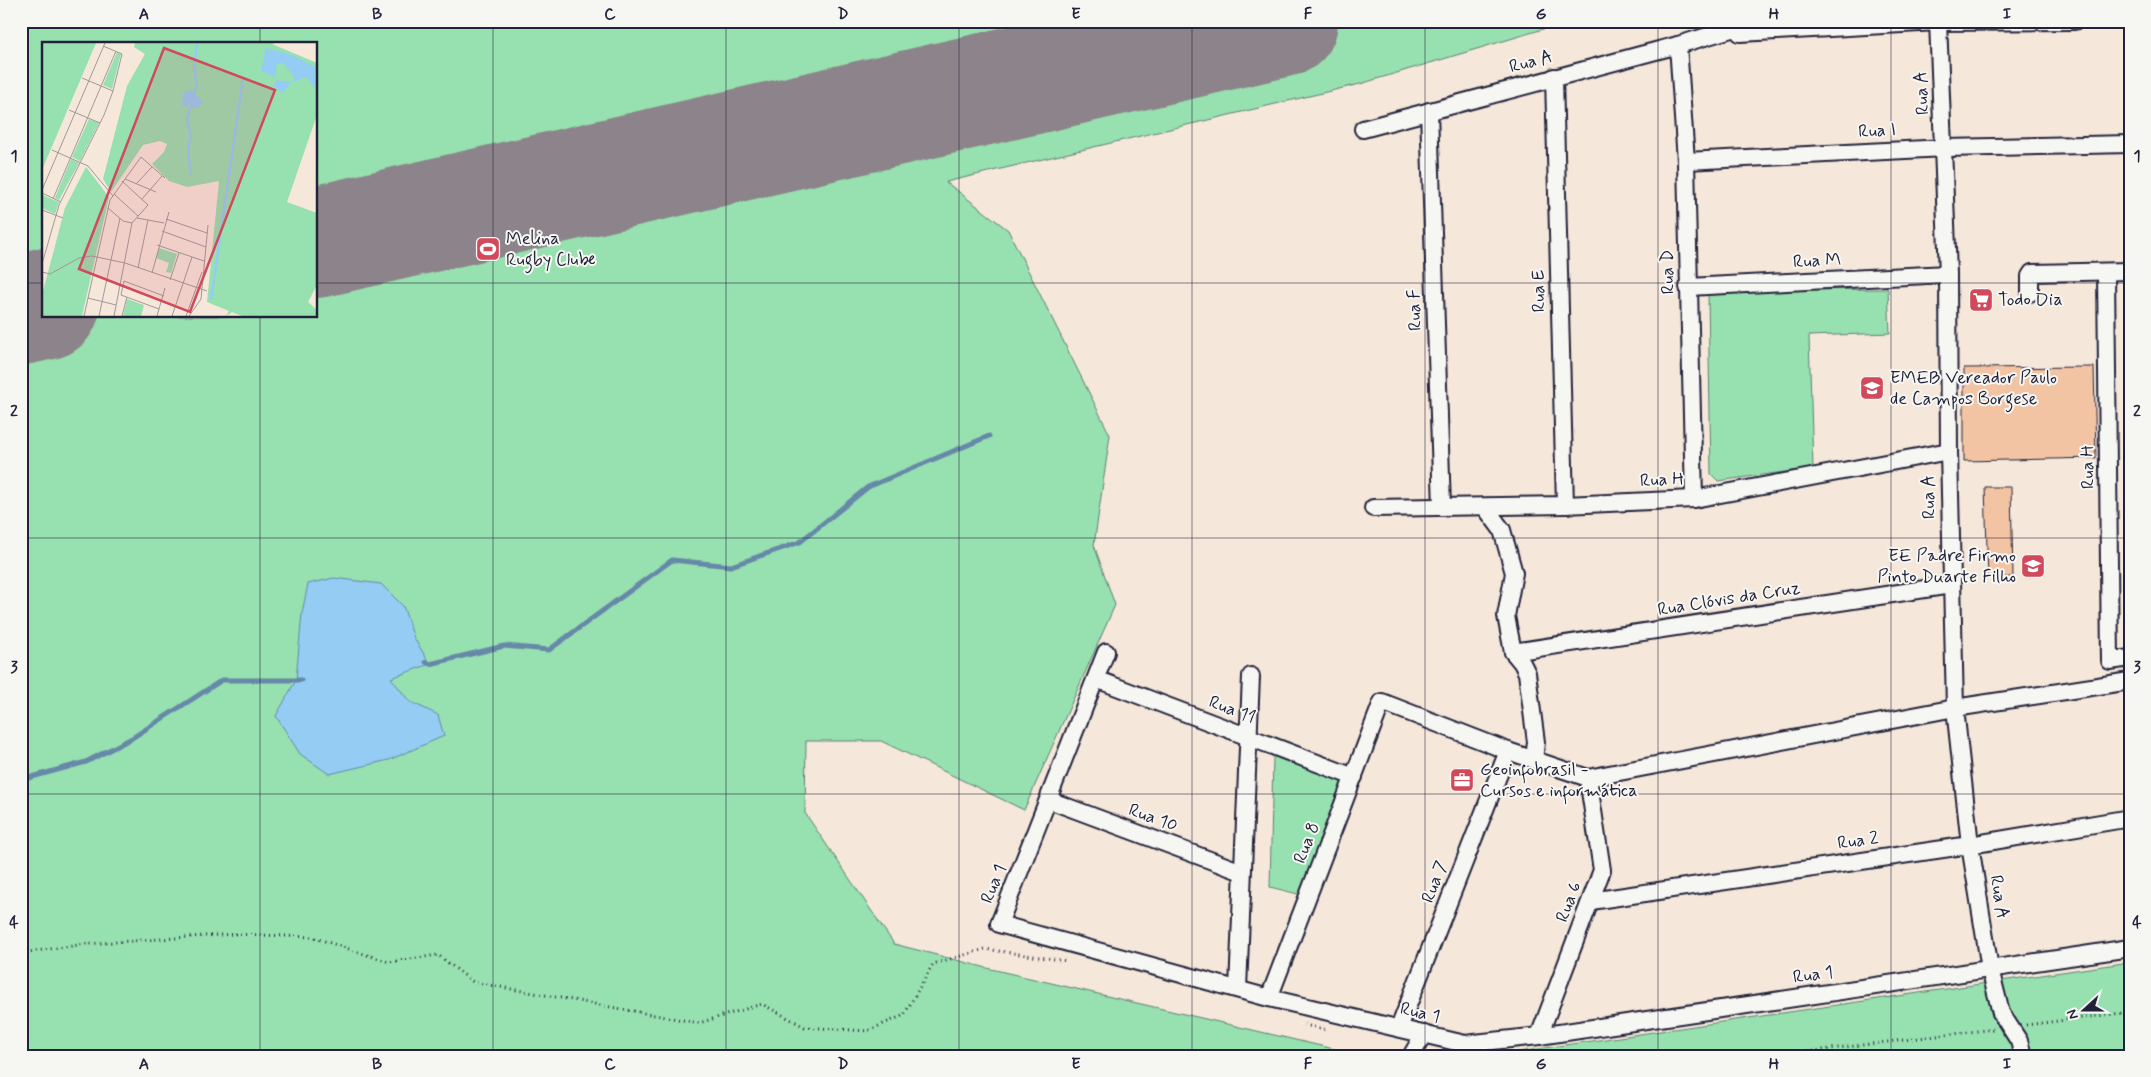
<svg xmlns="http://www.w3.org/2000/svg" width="2151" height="1077" font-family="Mynerve,sans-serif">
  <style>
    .green { fill: #97e0af; stroke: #5c8175; fill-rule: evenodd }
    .water { fill: #94ccf3; stroke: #6688a9 }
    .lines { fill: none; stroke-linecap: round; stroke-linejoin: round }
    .stream { stroke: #6688a9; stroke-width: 5 }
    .runway { stroke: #8c848a; stroke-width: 112 }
    .building { fill: #f3c4a3; stroke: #22223b }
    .minor-casing { stroke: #22223b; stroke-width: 20 }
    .path { stroke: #22223b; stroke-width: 3; stroke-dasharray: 1 4; stroke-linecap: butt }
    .minor { stroke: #f6f6f2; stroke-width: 16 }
    .grid { fill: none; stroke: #22223b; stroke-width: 1; stroke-opacity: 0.55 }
    .labels { text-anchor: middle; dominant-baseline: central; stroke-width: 4; stroke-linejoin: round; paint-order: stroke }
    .street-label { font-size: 18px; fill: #22223b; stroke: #f6f6f2 }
    .poi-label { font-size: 18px; fill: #22223b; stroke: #f6f6f2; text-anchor: start }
    .inset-river { fill: none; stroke: #94ccf3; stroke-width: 2.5 }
    .inset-road { fill: none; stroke: #a1989a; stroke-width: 1 }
    .view { fill: #d1495b; fill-opacity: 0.15; stroke: #d1495b; stroke-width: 2.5 }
    .inset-edge { fill: none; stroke: #22223b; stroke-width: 2.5 }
    .neatline { fill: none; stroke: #22223b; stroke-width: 2 }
    .grid-label { font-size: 16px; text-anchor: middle; font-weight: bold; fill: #22223b }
  </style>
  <rect width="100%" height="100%" fill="#f5e7da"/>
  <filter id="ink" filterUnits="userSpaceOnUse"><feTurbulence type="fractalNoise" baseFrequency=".02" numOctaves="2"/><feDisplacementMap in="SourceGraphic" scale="10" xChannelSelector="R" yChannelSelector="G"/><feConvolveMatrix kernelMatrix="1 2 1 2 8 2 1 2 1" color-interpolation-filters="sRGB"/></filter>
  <g filter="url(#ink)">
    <!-- green -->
    <g class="green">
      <path d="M21,21H1570L1360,84L946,182L1008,230L1110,435L1094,545L1115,605L1024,810L881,741H806L805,813L894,944L991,969L1364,1056H21ZM44,44H316V316H44Z"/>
      <path d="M1888,289L1890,333L1809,336L1813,468L1718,481L1711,474L1708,296L1711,291Z"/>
      <path d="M1273,756L1345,782L1302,895L1270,887Z"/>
      <path d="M2130,962V1056H1490Z"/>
    </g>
    <!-- water -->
    <path class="water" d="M334,578L381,584L403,606L414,638L430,664L391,678L409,701L438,715L444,736L389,760L329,774L300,754L276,716L296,680L302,613L308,584Z"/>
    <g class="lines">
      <!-- stream -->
      <g class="stream">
        <path d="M426,662L430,664L504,646L549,650L672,560L731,566L800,542L868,487L989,436"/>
        <path d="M21,780L86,762L132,738L222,680H301"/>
      </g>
      <!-- runway -->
      <g class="runway">
        <path d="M316,242L1282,21"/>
        <path d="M21,309L44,304"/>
      </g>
    </g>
    <!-- building -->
    <g class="building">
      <path d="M2094,367L2096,458L1964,461V368Z"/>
      <path d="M1985,487H2011L2013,577L1988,578Z"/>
    </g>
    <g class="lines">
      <defs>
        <g id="minor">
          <path d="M1938,21L1948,274L1949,451L1955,708L1970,845L1990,969L2001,1013L2019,1041L2023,1056"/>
          <path d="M1740,33L1938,22L2075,21"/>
          <path d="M1678,45L1686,161L1694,499"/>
          <path d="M1554,77L1565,505"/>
          <path d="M1429,111L1442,507"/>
          <path d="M1363,129L1678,45L1758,21"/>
          <path d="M1686,161L1945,148L2130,144"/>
          <path d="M2106,272L2110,661L2130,658"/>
          <path d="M1688,287L1948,274"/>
          <path d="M2030,293V276L2032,273L2130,271"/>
          <path d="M1485,507L1502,530L1514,573L1506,616L1513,652L1522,663L1527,673L1536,742L1534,760"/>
          <path d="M1373,508L1565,505L1694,499L1949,451"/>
          <path d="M1106,652L999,924L1269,998L1465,1044L1539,1036L2130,948"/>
          <path d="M1513,652L1951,585"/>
          <path d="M1096,679L1354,777"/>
          <path d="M1049,800L1242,872"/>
          <path d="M1591,901L1970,845L2130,818"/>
          <path d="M1238,989L1251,676"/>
          <path d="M1269,998L1382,702L1508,751L1588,778L1955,708L2130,681"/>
          <path d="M1399,1028L1508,751"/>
          <path d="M1539,1036L1602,870L1588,778"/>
          <path d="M1411,1056L1424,1034"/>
        </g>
      </defs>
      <!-- minor casing -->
      <use href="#minor" class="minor-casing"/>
      <!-- path -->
      <g class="path">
        <path d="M21,953L86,944L235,934L312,937L389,962L438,955L473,982L699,1023L762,1004L805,1027L867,1031L904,1015L933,964L985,949L1067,961"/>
        <path d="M1304,1025L1327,1030"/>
        <path d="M2026,1025L2130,1012"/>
        <path d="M1773,1056L1993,1029"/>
      </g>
      <!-- minor -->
      <use href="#minor" class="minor"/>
    </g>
  </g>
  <!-- grid -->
  <path class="grid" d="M260,21V44M493,21V1056M726,21V1056M959,21V1056M1192,21V1056M1425,21V1056M1658,21V1056M1891,21V1056M21,283H44M316,283H2130M260,316V1056M21,538H2130M21,794H2130"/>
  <!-- icons -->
  <defs>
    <symbol id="stadium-square" viewBox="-11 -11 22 22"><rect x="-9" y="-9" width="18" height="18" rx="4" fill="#d1495b" stroke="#f6f6f2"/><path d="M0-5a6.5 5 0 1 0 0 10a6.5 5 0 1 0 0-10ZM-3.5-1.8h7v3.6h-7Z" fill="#fff"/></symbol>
    <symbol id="supermarket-square" viewBox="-11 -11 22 22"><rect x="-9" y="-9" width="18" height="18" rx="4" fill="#d1495b" stroke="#f6f6f2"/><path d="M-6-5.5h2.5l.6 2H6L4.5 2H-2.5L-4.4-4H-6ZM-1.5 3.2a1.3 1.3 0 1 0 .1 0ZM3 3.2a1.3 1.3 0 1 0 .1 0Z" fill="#fff"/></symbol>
    <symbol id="school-square" viewBox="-11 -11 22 22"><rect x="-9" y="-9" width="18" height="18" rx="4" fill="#d1495b" stroke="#f6f6f2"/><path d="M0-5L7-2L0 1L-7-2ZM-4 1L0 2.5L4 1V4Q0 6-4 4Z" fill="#fff"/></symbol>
    <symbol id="office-square" viewBox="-11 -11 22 22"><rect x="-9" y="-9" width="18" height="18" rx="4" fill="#d1495b" stroke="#f6f6f2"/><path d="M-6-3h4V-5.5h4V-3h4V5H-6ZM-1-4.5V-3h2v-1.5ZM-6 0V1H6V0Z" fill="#fff"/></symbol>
  </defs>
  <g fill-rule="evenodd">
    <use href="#stadium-square" x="474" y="235" width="28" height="28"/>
    <use href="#supermarket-square" x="1967" y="286" width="28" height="28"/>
    <use href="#school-square" x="1858" y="374" width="28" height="28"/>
    <use href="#school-square" x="2019" y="552" width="28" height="28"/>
    <use href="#office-square" x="1448" y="766" width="28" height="28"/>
  </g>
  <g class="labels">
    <!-- street labels -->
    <g class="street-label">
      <text transform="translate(1531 62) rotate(-15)">Rua A</text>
      <text transform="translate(1922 93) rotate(-93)">Rua A</text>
      <text transform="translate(1877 131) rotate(-3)">Rua I</text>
      <text transform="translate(1817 261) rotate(-3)">Rua M</text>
      <text transform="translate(1668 272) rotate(-91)">Rua D</text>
      <text transform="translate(1539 291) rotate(-91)">Rua E</text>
      <text transform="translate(1415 310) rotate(-92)">Rua F</text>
      <text transform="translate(2088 467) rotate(-91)">Rua H</text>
      <text transform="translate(1662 480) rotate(-3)">Rua H</text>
      <text transform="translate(1929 497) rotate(-91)">Rua A</text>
      <text transform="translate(1729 599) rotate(-9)">Rua Clóvis da Cruz</text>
      <text transform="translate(1232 710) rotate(21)">Rua 11</text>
      <text transform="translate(1153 818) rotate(20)">Rua 10</text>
      <text transform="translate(1858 841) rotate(-8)">Rua 2</text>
      <text transform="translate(1307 843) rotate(-69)">Rua 8</text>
      <text transform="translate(1435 882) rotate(-69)">Rua 7</text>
      <text transform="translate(994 884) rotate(-68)">Rua 1</text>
      <text transform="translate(1999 897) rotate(81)">Rua A</text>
      <text transform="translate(1569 902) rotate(-69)">Rua 6</text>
      <text transform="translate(1813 975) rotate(-8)">Rua 1</text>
      <text transform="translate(1420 1013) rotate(13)">Rua 1</text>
    </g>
    <!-- poi labels -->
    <g class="poi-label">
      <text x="506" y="239">Melina<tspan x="506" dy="21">Rugby Clube</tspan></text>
      <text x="1998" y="300">Todo Dia</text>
      <text x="1890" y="378">EMEB Vereador Paulo<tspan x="1890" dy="21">de Campos Borgese</tspan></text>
      <text x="2016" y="556" text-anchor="end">EE Padre Firmo<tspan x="2016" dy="21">Pinto Duarte Filho</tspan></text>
      <text x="1480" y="770">Geoinfobrasil -<tspan x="1480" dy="21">Cursos e informática</tspan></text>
    </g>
  </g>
  <!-- overview -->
  <g transform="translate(42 42)">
    <rect width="275" height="275" fill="#f5e7da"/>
    <path d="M0,1H54L0,128ZM93,1H233L230,2L275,21V73L245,160L275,171V243L266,260L275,268V274H200L190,270L184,274L187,269L165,260L177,139L145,145L127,139L110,122L122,110L125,102L118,99L101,103L69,150L61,137L85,44L103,12L92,5ZM75,10L79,12L70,47L61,43ZM47,77L57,81L38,119L30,115ZM29,117L37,121L17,158L13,156ZM44,125L67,155L40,274H0V253L23,166ZM0,153L17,160L13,172L0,166ZM117,206L135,212L129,231L124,230L127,221L114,216ZM85,257L102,263L99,274H81Z" fill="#97e0af"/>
    <path d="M224,6L250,13L275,26V49L264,35L252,40L251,33L241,21H235L233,35L219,29ZM235,38L249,40L241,51L231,44ZM149,48L161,60L155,66H148V62L140,65L141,51Z" fill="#94ccf3"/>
    <path class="inset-river" d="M151,53L155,44L152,27L155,1M148,66L145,79L149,95L146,109L149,133M169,257L201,37"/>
    <path class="inset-road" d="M40,36L71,49M27,68L58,81M10,108L46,124L71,154M83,137L114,150M94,142L110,125M0,148L63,1M0,151L19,160M72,152L96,174M11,157L74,9M100,157L120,134M66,166L81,179L90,181M0,168L21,176M95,176L122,181M124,177L165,191M120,189L164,205M115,203L162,219M0,222L17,163L62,73L71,49L80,12L61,4M96,226L106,178M0,230L8,232L37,216L50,214L83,221L165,249M110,231L127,170M128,238L137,211M46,256L74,263M117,267L79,253L82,239L122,254M42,274L68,158L99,115L123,136M57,274L78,176M72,274L90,181L106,163L80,139M80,274L85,255M115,274L123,246M130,274L150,215M144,274L160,230M147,274L159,257L166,183"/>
    <path class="view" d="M122,6L233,48L148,270L37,227Z"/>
    <rect width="275" height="275" class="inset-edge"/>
  </g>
  <!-- margin -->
  <rect width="2151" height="1077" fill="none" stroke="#f6f6f2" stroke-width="55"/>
  <!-- north arrow -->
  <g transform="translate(2084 1010) rotate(249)" stroke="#f6f6f2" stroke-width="4" paint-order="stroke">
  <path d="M0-4L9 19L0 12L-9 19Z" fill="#22223b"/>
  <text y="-8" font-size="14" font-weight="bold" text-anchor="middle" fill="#22223b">N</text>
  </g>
  <rect x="28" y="28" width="2096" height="1022" class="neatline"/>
  <g class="grid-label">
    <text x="144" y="19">A</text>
    <text x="377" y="19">B</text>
    <text x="610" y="19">C</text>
    <text x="843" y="19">D</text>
    <text x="1076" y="19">E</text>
    <text x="1308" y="19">F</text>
    <text x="1541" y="19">G</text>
    <text x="1774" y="19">H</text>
    <text x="2007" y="19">I</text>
    <text x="14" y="161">1</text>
    <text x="2137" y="161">1</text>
    <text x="14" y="416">2</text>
    <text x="2137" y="416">2</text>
    <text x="14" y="672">3</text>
    <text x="2137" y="672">3</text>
    <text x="14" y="927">4</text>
    <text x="2137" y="927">4</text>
    <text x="144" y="1069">A</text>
    <text x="377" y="1069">B</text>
    <text x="610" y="1069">C</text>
    <text x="843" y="1069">D</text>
    <text x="1076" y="1069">E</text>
    <text x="1308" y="1069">F</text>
    <text x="1541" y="1069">G</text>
    <text x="1774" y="1069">H</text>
    <text x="2007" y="1069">I</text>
  </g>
</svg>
